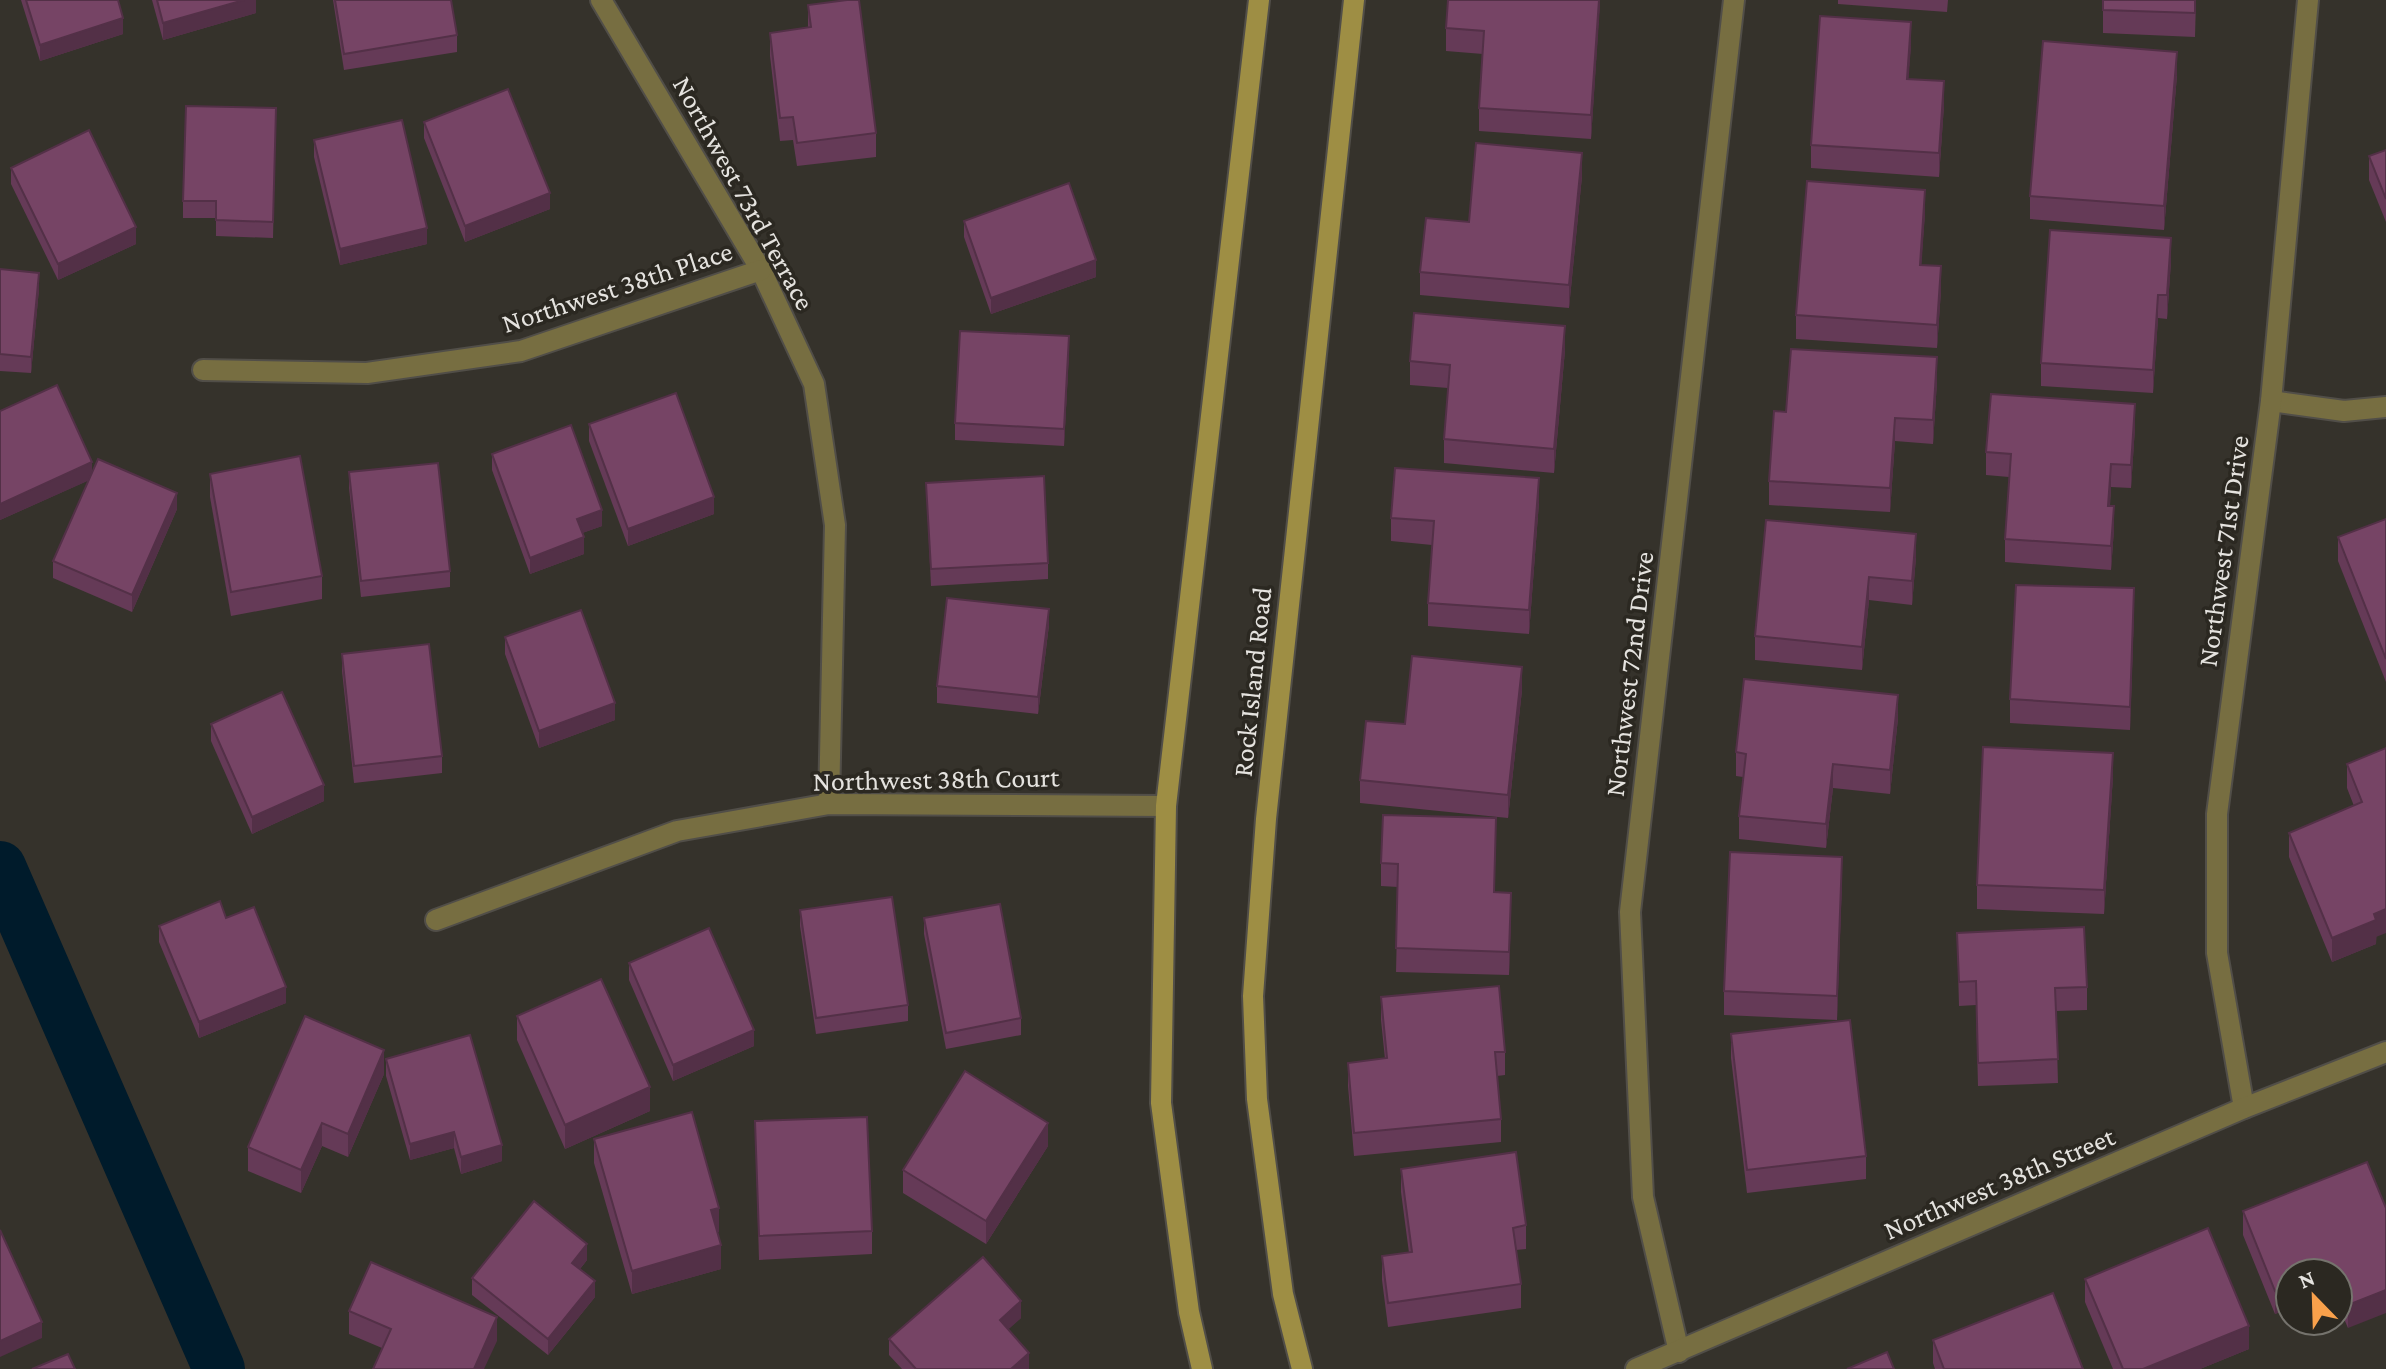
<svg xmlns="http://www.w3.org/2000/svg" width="2386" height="1369" font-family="'Crimson Pro',serif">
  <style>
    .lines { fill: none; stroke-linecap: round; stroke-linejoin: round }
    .canal { stroke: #001b2b; stroke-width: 52 }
    .minor-casing { stroke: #514e48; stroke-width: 24 }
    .secondary-casing { stroke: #514e48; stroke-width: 24 }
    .minor { stroke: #776e41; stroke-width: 20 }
    .secondary { stroke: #9e8e44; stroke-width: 20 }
    .wall { fill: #653a57 }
    .shaded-wall { fill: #533047 }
    .building { fill: #764465; stroke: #533047; stroke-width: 2 }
    .labels { text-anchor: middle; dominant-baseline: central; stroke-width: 7; stroke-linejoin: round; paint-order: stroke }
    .street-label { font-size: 28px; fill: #e5e3df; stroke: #2b2821 }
  </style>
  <rect width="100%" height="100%" fill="#35322b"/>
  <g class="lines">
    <!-- canal -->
    <path class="canal" d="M0,867L219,1369"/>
    <defs>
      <g id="minor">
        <path d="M601,0L761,270L814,384L835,525L829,804"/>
        <path d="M203,370L367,373L521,351L761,270"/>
        <path d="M2271,401L2344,411L2386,407"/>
        <path d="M436,920L677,831L829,804L1166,806"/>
        <path d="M2244,1108L2217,953V814L2271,401L2308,0"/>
        <path d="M1679,1352L1643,1197L1630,912L1734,0"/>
        <path d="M1636,1369L2244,1108L2386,1052"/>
      </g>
      <g id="secondary">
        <path d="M1202,1369L1189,1312L1161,1103L1166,806L1259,0"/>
        <path d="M1302,1369L1283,1294L1257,1099L1253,996L1266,819L1354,0"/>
      </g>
    </defs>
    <!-- minor casing -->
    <use href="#minor" class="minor-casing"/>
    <!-- secondary casing -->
    <use href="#secondary" class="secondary-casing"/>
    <!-- minor -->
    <use href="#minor" class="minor"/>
    <!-- secondary -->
    <use href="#secondary" class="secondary"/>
  </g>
  <!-- wall -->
  <g class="wall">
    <path d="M21,0H118L123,34L40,61Z"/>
    <path d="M152,0H256V13L163,40Z"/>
    <path d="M333,0H451L457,35V52L344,70Z"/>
    <path d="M1600,0L1591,139L1479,131V108L1483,54L1446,51V28Z"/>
    <path d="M1838,0H1948L1947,12L1838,4Z"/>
    <path d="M2103,0H2196L2195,37L2103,33Z"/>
    <path d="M808,5L876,133V157L797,166L793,140L780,141L770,56V33L808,27Z"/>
    <path d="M1911,45L1908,79L1944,105L1939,177L1811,168V145Z"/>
    <path d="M2177,75L2164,230L2030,219V196Z"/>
    <path d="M276,108L273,238L216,236V218H183V201Z"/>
    <path d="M424,122L550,209L465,242L424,138Z"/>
    <path d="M314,140L427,244L340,265L314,157Z"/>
    <path d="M2386,150V222L2369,180V156Z"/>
    <path d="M11,168L136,244L58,280L11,184Z"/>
    <path d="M1582,176L1569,308L1420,295V272L1469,222Z"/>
    <path d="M1925,213L1921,265L1941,290L1937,348L1796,339V315Z"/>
    <path d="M964,221L1096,277L991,314L964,237Z"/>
    <path d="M2171,261L2167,319L2158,318L2153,393L2041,386V363Z"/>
    <path d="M0,269L39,289L31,373L0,371Z"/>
    <path d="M1565,350L1554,473L1444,463V439L1448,388L1410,385V361Z"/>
    <path d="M1069,352L1064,446L955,440V423Z"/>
    <path d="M1937,381L1933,444L1895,441L1890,512L1769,505V481L1786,412Z"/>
    <path d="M0,411L92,472L177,509L132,612L53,578V561L89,480L0,520Z"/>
    <path d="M589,424L714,514L628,546L589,441Z"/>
    <path d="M2135,427L2131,488L2111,487L2110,506L2114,529L2111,570L2005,562V539L2009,477L1986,475V452Z"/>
    <path d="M492,454L602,526L582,533L584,554L530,574L492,470Z"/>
    <path d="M349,472L450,571V587L361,597L349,488Z"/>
    <path d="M210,474L322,576V599L231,616L210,497Z"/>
    <path d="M926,483L1048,563V579L931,586Z"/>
    <path d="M1539,502L1529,634L1428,626V603L1432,545L1391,541V518Z"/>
    <path d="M2386,519V682L2338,561V537Z"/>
    <path d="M1766,520L1916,557L1912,605L1869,600L1862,670L1755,660V636Z"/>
    <path d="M2134,611L2130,730L2010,723V699Z"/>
    <path d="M1049,625L1038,714L937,703V686Z"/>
    <path d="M505,637L615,720L539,748L505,654Z"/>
    <path d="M342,654L442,756V773L354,783L342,671Z"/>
    <path d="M1522,690L1508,818L1360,803V780L1405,724Z"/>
    <path d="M1898,718L1890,794L1833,788L1826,848L1739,839V816L1743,777L1736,776V752Z"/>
    <path d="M211,724L324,801L252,834L211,741Z"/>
    <path d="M2386,748L2376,944L2332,962L2289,857V833L2354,806L2347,788V764Z"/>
    <path d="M2113,776L2104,914L1977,909V885Z"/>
    <path d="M1496,841L1494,892L1511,916L1509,975L1396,972L1398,887L1381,886V863Z"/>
    <path d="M1842,880L1837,1020L1724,1015V991Z"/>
    <path d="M800,910L908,1005V1021L816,1034L800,926Z"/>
    <path d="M226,918L286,1003L199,1038L159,942V926Z"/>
    <path d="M924,918L1021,1018V1035L946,1049L924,934Z"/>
    <path d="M1957,933L2087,987V1010L2056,1011L2058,1083L1978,1086L1976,1005L1959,1006Z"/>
    <path d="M629,963L754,1046L673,1081L629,980Z"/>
    <path d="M1381,997L1505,1052V1075L1497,1076L1501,1119V1142L1354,1156L1348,1086V1063L1385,1059L1381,1020Z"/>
    <path d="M517,1016L650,1111L565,1149L517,1040Z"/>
    <path d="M1731,1034L1866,1156V1179L1747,1193L1731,1058Z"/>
    <path d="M386,1059L502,1161L461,1174L454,1148L410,1160L386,1076Z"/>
    <path d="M384,1074L348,1157L322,1146L301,1193L248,1171V1147Z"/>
    <path d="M755,1121L872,1231V1254L759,1260Z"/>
    <path d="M594,1139L719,1232H717L721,1269L632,1294L594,1163Z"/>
    <path d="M1048,1146L986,1244L903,1193V1170Z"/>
    <path d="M1401,1169L1526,1225V1249L1516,1250L1521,1284V1308L1388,1327L1382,1280V1256L1409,1253L1401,1192Z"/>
    <path d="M2386,1208L2348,1328L2338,1305V1273H2290V1308L2275,1314L2243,1235V1211Z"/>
    <path d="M587,1260L580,1269L595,1297L548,1355L472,1295V1278Z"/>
    <path d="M2085,1279L2249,1349L2200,1369H2113L2085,1302Z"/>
    <path d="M349,1311L497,1341L382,1348L349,1334Z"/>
    <path d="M1021,1318L1008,1329L1029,1369H902L889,1355V1339Z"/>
    <path d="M1933,1340L2083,1369H1935L1933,1363Z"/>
  </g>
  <!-- shaded-wall -->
  <g class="shaded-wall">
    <path d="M244,0H256V13L163,40V23Z"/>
    <path d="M1599,0H1600V6L1591,139V115Z"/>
    <path d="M123,18V34L40,61V45Z"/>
    <path d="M1911,22V45L1907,102V79Z"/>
    <path d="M2177,52V75L2164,230V206Z"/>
    <path d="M1944,81V105L1939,177V153Z"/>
    <path d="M1582,153V176L1569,308V285Z"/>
    <path d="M1925,190V213L1920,288V265Z"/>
    <path d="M550,193V209L465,242V226Z"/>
    <path d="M136,227V244L58,280V264Z"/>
    <path d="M427,228V244L340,265V249Z"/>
    <path d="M2171,238V261L2167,319V295Z"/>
    <path d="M1096,260V277L991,314V298Z"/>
    <path d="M1941,266V290L1937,348V325Z"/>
    <path d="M39,273V289L31,373V357Z"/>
    <path d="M2158,295V318L2153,393V370Z"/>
    <path d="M1565,326V350L1554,473V449Z"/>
    <path d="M1069,336V352L1064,446V429Z"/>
    <path d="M1937,357V381L1933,444V420Z"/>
    <path d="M2135,404V427L2131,488V465Z"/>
    <path d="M1895,418V441L1890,512V488Z"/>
    <path d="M92,462V479L0,520V504Z"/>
    <path d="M2111,464V487L2108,529V506Z"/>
    <path d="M1539,478V502L1529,634V610Z"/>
    <path d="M177,493V509L132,612V595Z"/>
    <path d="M714,497V514L628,546V529Z"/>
    <path d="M2114,506V529L2111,570V546Z"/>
    <path d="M602,510V526L577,535V519Z"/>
    <path d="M1916,534V557L1912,605V581Z"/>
    <path d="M584,537V554L530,574V558Z"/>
    <path d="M1869,577V600L1862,670V647Z"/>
    <path d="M2134,588V611L2130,730V707Z"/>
    <path d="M1049,609V625L1038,714V697Z"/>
    <path d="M1522,667V690L1508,818V795Z"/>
    <path d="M1898,695V718L1890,794V770Z"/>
    <path d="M615,703V720L539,748V731Z"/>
    <path d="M2113,753V776L2104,914V890Z"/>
    <path d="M1833,764V788L1826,848V824Z"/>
    <path d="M324,785V801L252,834V817Z"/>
    <path d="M1842,857V880L1837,1020V996Z"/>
    <path d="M1511,893V916L1509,975V952Z"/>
    <path d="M2386,909V933L2376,937V944L2332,962V938L2374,914Z"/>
    <path d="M286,987V1003L199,1038V1022Z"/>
    <path d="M754,1030V1046L673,1081V1065Z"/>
    <path d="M384,1050V1074L348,1157V1134Z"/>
    <path d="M650,1087V1111L565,1149V1125Z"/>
    <path d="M322,1123V1146L301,1193V1170Z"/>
    <path d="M1048,1123V1146L986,1244V1221Z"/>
    <path d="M454,1132V1148L410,1160V1144Z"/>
    <path d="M502,1145V1161L461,1174V1157Z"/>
    <path d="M719,1208V1232L711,1234V1210Z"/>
    <path d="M587,1244V1260L572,1279V1263Z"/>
    <path d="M721,1245V1269L632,1294V1271Z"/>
    <path d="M2333,1268V1273H2320Z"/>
    <path d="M595,1281V1297L548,1355V1339Z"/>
    <path d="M2290,1285V1308L2275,1314V1291Z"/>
    <path d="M2386,1290V1313L2348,1328V1305Z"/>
    <path d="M1021,1301V1318L1000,1337V1320Z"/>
    <path d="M497,1317V1341L484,1369H474Z"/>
    <path d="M42,1322V1338L0,1357V1341Z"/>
    <path d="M2249,1326V1349L2200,1369H2143Z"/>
    <path d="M1029,1353V1369H1011Z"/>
  </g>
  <!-- building -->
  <g class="building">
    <path d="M26,0H118L123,18L40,45Z"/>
    <path d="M157,0H244L163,23Z"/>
    <path d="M335,0H451L457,35L344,54Z"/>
    <path d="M847,0H859L876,133L797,143L793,117L780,118L770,33L811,27L808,5Z"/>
    <path d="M1448,0H1599L1591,115L1479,108L1484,31L1446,28Z"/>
    <path d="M2103,0H2195V13L2103,10Z"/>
    <path d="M1820,16L1911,22L1907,79L1944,81L1939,153L1811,145Z"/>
    <path d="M2043,41L2177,52L2164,206L2030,196Z"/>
    <path d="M508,89L550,193L465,226L424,122Z"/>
    <path d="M186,106L276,108L273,222L216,220V201H183Z"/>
    <path d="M402,120L427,228L340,249L314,140Z"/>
    <path d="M89,130L136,227L58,264L11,168Z"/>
    <path d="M1476,143L1582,153L1569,285L1420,272L1426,218L1469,222Z"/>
    <path d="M2386,150V199L2369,156Z"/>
    <path d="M1807,181L1925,190L1920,265L1941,266L1937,325L1796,315Z"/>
    <path d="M1069,183L1096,260L991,298L964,221Z"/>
    <path d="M2050,230L2171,238L2167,295H2158L2153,370L2041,363Z"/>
    <path d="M0,269L39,273L31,357L0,354Z"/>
    <path d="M1414,313L1565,326L1554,449L1444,439L1450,365L1410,361Z"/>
    <path d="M960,331L1069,336L1064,429L955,423Z"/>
    <path d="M1791,349L1937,357L1933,420L1895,418L1890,488L1769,481L1774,411L1786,412Z"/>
    <path d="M57,385L92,462L0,504V411Z"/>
    <path d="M676,393L714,497L628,529L589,424Z"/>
    <path d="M1991,394L2135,404L2131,465L2111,464L2108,506H2114L2111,546L2005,539L2011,454L1986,452Z"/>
    <path d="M571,425L602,510L577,519L584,537L530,558L492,454Z"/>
    <path d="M300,456L322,576L231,592L210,474Z"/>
    <path d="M98,459L177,493L132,595L53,561Z"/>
    <path d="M438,463L450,571L361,581L349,472Z"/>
    <path d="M1395,468L1539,478L1529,610L1428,603L1434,521L1391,518Z"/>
    <path d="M1044,476L1048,563L931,569L926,483Z"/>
    <path d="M2386,519V659L2338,537Z"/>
    <path d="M1766,520L1916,534L1912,581L1869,577L1862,647L1755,636Z"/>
    <path d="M2016,585L2134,588L2130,707L2010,699Z"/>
    <path d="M947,598L1049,609L1038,697L937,686Z"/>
    <path d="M581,610L615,703L539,731L505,637Z"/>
    <path d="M429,644L442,756L354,766L342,654Z"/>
    <path d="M1412,656L1522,667L1508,795L1360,780L1366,721L1405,724Z"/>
    <path d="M1744,679L1898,695L1890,770L1833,764L1826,824L1739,816L1746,754L1736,752Z"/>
    <path d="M282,692L324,785L252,817L211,724Z"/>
    <path d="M1983,747L2113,753L2104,890L1977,885Z"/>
    <path d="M2386,748V909L2374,914L2376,920L2332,938L2289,833L2362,802L2347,764Z"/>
    <path d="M1383,815L1496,818L1494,892L1511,893L1509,952L1396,948L1398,864L1381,863Z"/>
    <path d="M1730,852L1842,857L1837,996L1724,991Z"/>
    <path d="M892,897L908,1005L816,1018L800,910Z"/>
    <path d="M220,901L226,918L254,907L286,987L199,1022L159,926Z"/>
    <path d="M1000,904L1021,1018L946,1033L924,918Z"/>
    <path d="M2084,927L2087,987L2055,988L2058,1059L1978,1063L1976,981L1959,982L1957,933Z"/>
    <path d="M709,928L754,1030L673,1065L629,963Z"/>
    <path d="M601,979L650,1087L565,1125L517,1016Z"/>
    <path d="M1499,986L1505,1052H1495L1501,1119L1354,1133L1348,1063L1387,1058L1381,997Z"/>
    <path d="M305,1016L384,1050L348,1134L322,1123L301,1170L248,1147Z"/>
    <path d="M1850,1020L1866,1156L1747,1170L1731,1034Z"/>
    <path d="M470,1035L502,1145L461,1157L454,1132L410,1144L386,1059Z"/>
    <path d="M965,1071L1048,1123L986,1221L903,1170Z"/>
    <path d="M692,1112L719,1208L711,1210L721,1245L632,1271L594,1139Z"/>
    <path d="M867,1117L872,1231L759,1236L755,1121Z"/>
    <path d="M1516,1152L1526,1225L1513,1228L1521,1284L1388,1303L1382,1256L1412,1252L1401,1169Z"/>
    <path d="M2367,1162L2386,1208V1290L2348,1305L2338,1281V1273H2335L2333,1268L2320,1273H2290V1285L2275,1291L2243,1211Z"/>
    <path d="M534,1201L587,1244L572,1263L595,1281L548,1339L472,1278Z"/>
    <path d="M2208,1228L2249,1326L2143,1369H2123L2085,1279Z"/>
    <path d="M0,1230L42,1322L0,1341Z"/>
    <path d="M983,1257L1021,1301L1000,1320L1029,1353L1011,1369H916L889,1339Z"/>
    <path d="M371,1262L497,1317L474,1369H373L391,1329L349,1311Z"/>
    <path d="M2053,1293L2083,1369H1944L1933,1340Z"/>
    <path d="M1887,1352L1894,1369H1847Z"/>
    <path d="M68,1354L75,1369H32Z"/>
  </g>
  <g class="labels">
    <!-- street labels -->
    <g class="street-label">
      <text transform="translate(744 193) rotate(61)">Northwest 73rd Terrace</text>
      <text transform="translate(617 287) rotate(-18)">Northwest 38th Place</text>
      <text transform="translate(2223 551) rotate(-82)">Northwest 71st Drive</text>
      <text transform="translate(1629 674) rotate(-83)">Northwest 72nd Drive</text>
      <text transform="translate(1252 682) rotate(-84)">Rock Island Road</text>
      <text transform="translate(936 779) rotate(-1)">Northwest 38th Court</text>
      <text transform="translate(1999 1183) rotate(-23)">Northwest 38th Street</text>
    </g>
  </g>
  <!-- north arrow -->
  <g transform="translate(2314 1297) rotate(337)"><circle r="38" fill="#2b2821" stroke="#75736d" stroke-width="2"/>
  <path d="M0-6L14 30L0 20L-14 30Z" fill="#f8a04b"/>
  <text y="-12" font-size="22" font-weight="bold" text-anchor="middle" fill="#e5e3df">N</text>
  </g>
</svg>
